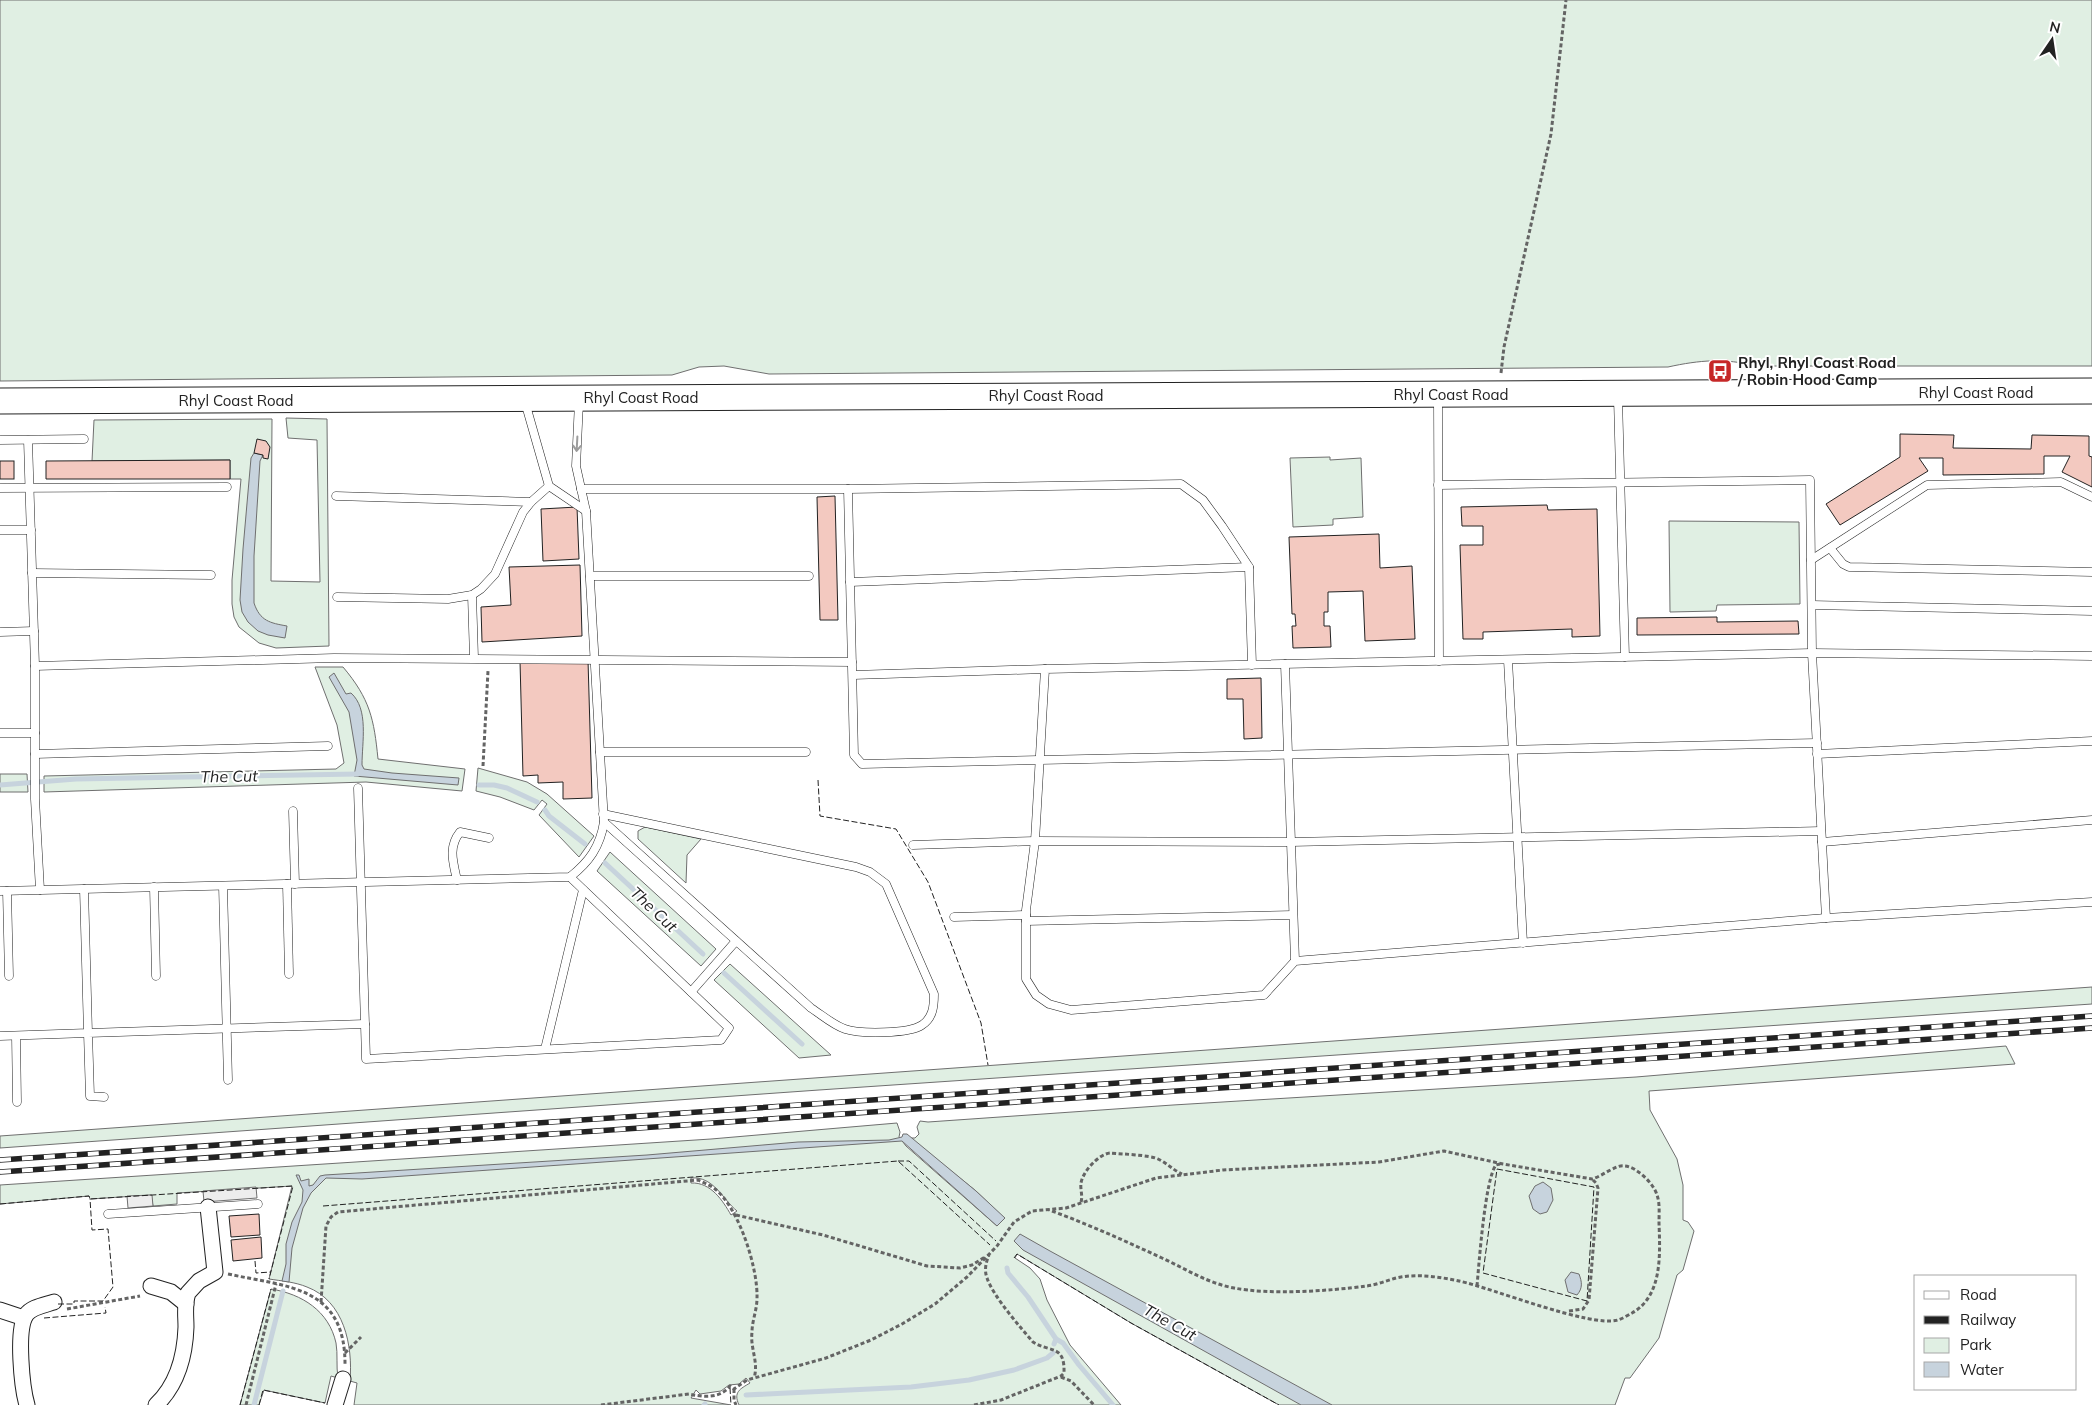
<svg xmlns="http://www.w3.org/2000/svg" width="2092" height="1405" font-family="Mulish,sans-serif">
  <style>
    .green { fill: #e0efe3; stroke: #6f6f6f; fill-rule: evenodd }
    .parking { fill: #ededed; stroke: #6f6f6f }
    .water { fill: #c7d3dd; stroke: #6f6f6f }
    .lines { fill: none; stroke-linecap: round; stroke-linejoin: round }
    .stream { stroke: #c7d3dd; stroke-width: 5 }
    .building { fill: #f3c9c0; stroke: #222 }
    .service-casing { stroke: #222; stroke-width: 9 }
    .minor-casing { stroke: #222; stroke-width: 17 }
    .primary-casing { stroke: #222; stroke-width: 27 }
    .path { stroke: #646464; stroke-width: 3; stroke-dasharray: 4 2.5; stroke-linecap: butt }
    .service { stroke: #fff; stroke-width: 8 }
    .minor { stroke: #fff; stroke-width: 15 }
    .primary { stroke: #fff; stroke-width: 25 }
    .rail-casing { stroke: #222; stroke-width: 5.5 }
    .rail { stroke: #fff; stroke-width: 4; stroke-dasharray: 11; stroke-linecap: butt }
    .fence { stroke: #222; stroke-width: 1; stroke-dasharray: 6 2.5; stroke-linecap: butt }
    .oneway { stroke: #9c9c9c }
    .labels { text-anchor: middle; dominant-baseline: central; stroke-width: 4; stroke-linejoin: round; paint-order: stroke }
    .poi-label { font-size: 15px; font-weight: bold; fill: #222; stroke: #fff; text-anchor: start }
    .street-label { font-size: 15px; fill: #222; stroke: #fff }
    .water-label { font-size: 16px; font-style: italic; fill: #222; stroke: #fff }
  </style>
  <rect width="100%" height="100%" fill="#fff"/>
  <!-- green -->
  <g class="green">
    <path d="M0,0H2092V366H1756C1725,358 1700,360 1668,367L769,374L724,366L699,367L672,375L0,381Z"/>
    <path d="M286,418L327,419L329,646L276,648L259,643L239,627L234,617L232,604V580L241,479H230V460L92,461L94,420L272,419L271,581L320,582L317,440L288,438Z"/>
    <path d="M1330,457V460L1361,458L1363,517L1333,519V525L1293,527L1290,458Z"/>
    <path d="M1669,521L1799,522L1800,604L1717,605L1716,611L1670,612Z"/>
    <path d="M315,667H343C370,699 374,719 378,759L465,769L462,791L366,782L44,792V776L336,769L344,763L337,725Z"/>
    <path d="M478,768L527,782L547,794L594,836L579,857L539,815L547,804L542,800L534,810L500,797L476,791Z"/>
    <path d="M0,774H27L28,792H0Z"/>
    <path d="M645,827L701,839L687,855L686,883L638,839V831Z"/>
    <path d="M610,852L716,949L701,966L597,871Z"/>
    <path d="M730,964L831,1055L799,1058L714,980Z"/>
    <path d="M2092,987V1004L819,1090L0,1148V1136Z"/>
    <path d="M2006,1046L2015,1064L1649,1091L1650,1110L1677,1159L1683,1185V1220L1688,1222L1694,1231L1683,1270L1677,1275L1659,1338L1630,1378H1625L1615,1405H1279L1131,1323L1017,1254L1015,1258L1030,1268L1040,1279L1047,1300L1070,1345L1121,1405H739C733,1392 740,1389 750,1383L746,1378L739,1384L729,1385L721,1391L700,1394L696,1390L691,1398L731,1405H354L357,1383L350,1381C353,1345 344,1301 307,1287C295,1282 282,1281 269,1279L292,1186L177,1193V1204L153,1206L151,1195L90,1199L89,1196L0,1204V1185L711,1139L897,1123L900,1132L899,1137L906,1146L997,1226L1004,1218L976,1191L910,1138H915L919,1134L917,1127L920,1121L928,1122L1173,1105L1636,1077ZM691,1178C714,1176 723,1200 737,1211L731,1215C723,1201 711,1182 691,1183Z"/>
    <path d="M271,1289C302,1294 329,1311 336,1343C338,1354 336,1366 338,1378L331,1376L325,1403L264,1390L259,1405H240Z"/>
  </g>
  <!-- parking -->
  <g class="parking">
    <path d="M256,1187L257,1198L204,1202L203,1191Z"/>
    <path d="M152,1195L153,1206L128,1208L127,1196Z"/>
  </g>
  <!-- water -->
  <g class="water">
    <path d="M254,453L263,455L260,461L254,556V603C260,621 270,623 287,626L285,638L268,635L258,631L248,622L242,612L240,600L243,549L251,458Z"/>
    <path d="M334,673L346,694L351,693C369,709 362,742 362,765L364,769L392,773L459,778L458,785L354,776L357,760L349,712L329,677Z"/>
    <path d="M903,1134H907L976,1191L1005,1218L997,1226L902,1141L362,1179L326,1178L311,1193L303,1208L292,1248L289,1282L282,1281L286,1264V1244L292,1222L302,1202L303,1190L296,1175H299L301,1181L309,1179V1186L313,1185L320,1176L325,1175L647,1155L798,1142L889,1140L902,1137Z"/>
    <path d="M1543,1182L1551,1188L1553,1200L1547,1212L1540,1214L1533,1209L1529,1196L1535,1186Z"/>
    <path d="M1020,1234L1050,1251L1332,1405H1301L1023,1250L1014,1241Z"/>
    <path d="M1571,1272L1579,1274C1582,1282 1583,1288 1577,1295L1568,1292L1565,1280Z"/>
  </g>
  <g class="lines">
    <!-- stream -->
    <g class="stream">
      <path d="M0,785L76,779L358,774"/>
      <path d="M479,785H494L507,788L537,802"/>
      <path d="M545,810L549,816L585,844"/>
      <path d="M605,863L703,954"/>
      <path d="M724,973L802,1044"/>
      <path d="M1007,1268L1008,1273L1028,1297L1056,1339L1054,1344"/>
      <path d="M1056,1339L1063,1343L1079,1365L1113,1405"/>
      <path d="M746,1395L911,1387L969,1380L1014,1370L1047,1358L1053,1353"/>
      <path d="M254,1405L283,1291"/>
      <path d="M704,1405L705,1404"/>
    </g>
  </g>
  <!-- building -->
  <g class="building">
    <path d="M1900,434L1954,435L1953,448L2031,449L2032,435L2089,436V456L2092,457V487L2062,472L2070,456H2044V474L1943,475V458H1919L1928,471L1840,525L1826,504L1900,457Z"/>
    <path d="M257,439L266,441L270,447L268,459L263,458V455L254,453Z"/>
    <path d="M230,460V479H46V461Z"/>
    <rect x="0" y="461" width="14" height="18"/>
    <path d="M835,496L838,620H820L817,497Z"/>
    <path d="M1547,505L1548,510L1597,509L1600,636L1572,637V629L1483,632V639H1463L1460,545H1483V526H1462L1461,507Z"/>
    <path d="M577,507L579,559L543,561L541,509Z"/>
    <path d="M1379,534L1380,568L1412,566L1415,639L1365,641L1363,591L1328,592V612H1324V626H1330L1331,647L1293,648L1292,626H1296L1295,614H1292L1289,537Z"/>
    <path d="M580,565L582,636L482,642L481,607L511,605L509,567Z"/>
    <path d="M1717,617V622L1798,621L1799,634L1637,635V618Z"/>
    <path d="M588,660L592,798L563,799V782L538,783V775L523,776L520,661Z"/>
    <path d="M1261,678L1262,738L1244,739L1243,699H1227V679Z"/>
    <path d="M259,1214L260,1235L231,1237L229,1216Z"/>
    <path d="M261,1237L262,1258L233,1261L231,1240Z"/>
  </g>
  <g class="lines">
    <defs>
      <g id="service">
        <path d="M1438,398L1439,661"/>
        <path d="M1618,398L1625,657"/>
        <path d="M525,402L549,486L586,511"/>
        <path d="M0,440L84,439"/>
        <path d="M28,440L35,666V799L40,890"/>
        <path d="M1438,485L1810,480L1812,653L1826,918"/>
        <path d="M0,488L227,487"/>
        <path d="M581,489H848L1181,484L1203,500L1222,526L1249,567L1252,665"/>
        <path d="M848,489L854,755L862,764L1817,743"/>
        <path d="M336,496L531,502"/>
        <path d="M0,530H31"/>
        <path d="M1830,548L1843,564L1849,567L2092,572"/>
        <path d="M1811,560L1927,485L2061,482L2092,497"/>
        <path d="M32,573L211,575"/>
        <path d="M590,576H809"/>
        <path d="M850,582L1249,567"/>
        <path d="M472,595L474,658"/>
        <path d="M337,597L448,599L472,595L481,589L495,574L523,512L531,502L549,486"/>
        <path d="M1812,605L2092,611"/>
        <path d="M0,632L34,631"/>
        <path d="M2092,656L1812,653L1045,669L1035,841L1026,910V979L1036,995L1049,1004L1071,1010L1264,995L1295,961L1826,918L2092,902"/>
        <path d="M1508,660L1523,943"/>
        <path d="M1285,664L1295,961"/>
        <path d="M35,666L334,658L852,662"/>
        <path d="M853,675L1045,669"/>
        <path d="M0,733H35"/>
        <path d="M600,752H806"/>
        <path d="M35,754L328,746"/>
        <path d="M1817,754L2092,741"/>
        <path d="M358,788L366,1059L721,1040L729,1028L570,877"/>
        <path d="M293,811L295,884"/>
        <path d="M603,814L856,867L870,872L886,884L934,994C934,1006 933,1018 922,1025C909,1034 860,1034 845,1029C833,1025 822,1015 811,1008L604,822"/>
        <path d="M1822,842L2092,820"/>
        <path d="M913,845L1035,841L1291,842L1821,831"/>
        <path d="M457,880C453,862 448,847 460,832L489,838"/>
        <path d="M287,884L289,974"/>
        <path d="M223,886L228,1080"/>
        <path d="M154,887L156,976"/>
        <path d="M0,891L570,877C589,862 600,847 604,822L586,511L576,466L579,402"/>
        <path d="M7,891L9,976"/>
        <path d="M954,917L1026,915"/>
        <path d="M1026,921L1293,915"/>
        <path d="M691,992L736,941"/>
        <path d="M0,1036L88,1033L84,889"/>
        <path d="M16,1036L17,1102"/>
        <path d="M545,1049L583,890"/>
        <path d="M104,1097L90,1096L88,1033L365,1024"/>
        <path d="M108,1214L258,1204"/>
      </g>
      <g id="minor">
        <path d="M151,1286L171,1292L186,1304"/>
        <path d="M0,1310L24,1318"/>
        <path d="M27,1405C22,1388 16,1330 26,1315C31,1307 45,1305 54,1302"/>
        <path d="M156,1405C177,1385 185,1356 186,1327C186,1316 184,1304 188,1293L199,1281L215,1272L208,1207"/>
        <path d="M335,1405L343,1379"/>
      </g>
      <path id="primary" d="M0,401L2092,391"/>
    </defs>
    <!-- service casing -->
    <use href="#service" class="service-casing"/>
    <!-- minor casing -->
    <use href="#minor" class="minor-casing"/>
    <!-- primary casing -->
    <use href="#primary" class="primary-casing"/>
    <!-- path -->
    <g class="path">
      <path d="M1501,373L1504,347L1551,134L1566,0"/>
      <path d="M483,766L488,671"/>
      <path d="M1081,1202C1083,1196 1080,1189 1081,1183C1083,1171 1099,1154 1110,1153C1120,1154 1151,1155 1158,1159C1167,1163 1173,1170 1182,1174"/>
      <path d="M736,1215L823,1235L927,1266L960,1268L972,1265L985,1257"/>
      <path d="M228,1274C288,1287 346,1286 345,1366"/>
      <path d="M1477,1286C1479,1264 1485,1179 1496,1165L1500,1164"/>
      <path d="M321,1302L326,1226L331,1217L338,1212L698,1180C704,1183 710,1185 715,1189C739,1208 758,1268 757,1298C757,1310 752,1321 752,1332C750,1349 759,1362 754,1378"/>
      <path d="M67,1309L140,1296"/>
      <path d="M1569,1311L1583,1309L1589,1300L1598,1188L1596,1183L1592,1179"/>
      <path d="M345,1353L361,1337"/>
      <path d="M1061,1377L1071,1381L1094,1405"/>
      <path d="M734,1389V1400L736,1405"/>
      <path d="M246,1405L276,1284"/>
      <path d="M601,1405L689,1394C703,1397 720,1399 730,1386L734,1389L747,1380L826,1358L871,1340L902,1324L935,1304L967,1277L997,1246L1014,1222L1032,1211L1066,1208L1156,1178L1223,1170L1379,1162L1444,1151L1503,1164L1592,1179C1603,1176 1616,1164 1625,1166C1637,1167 1654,1184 1657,1195C1660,1203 1659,1214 1659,1223C1660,1253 1663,1296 1632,1313C1628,1315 1622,1319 1618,1320C1591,1328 1492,1288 1459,1281C1440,1277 1420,1274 1401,1277C1389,1279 1378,1285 1366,1286C1330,1291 1269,1295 1234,1288C1207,1283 1186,1269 1162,1258C1125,1241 1088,1224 1049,1210"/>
      <path d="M974,1405L1001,1400L1061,1376L1064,1373C1065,1344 1050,1353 1033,1342C1020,1327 993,1296 987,1278C984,1270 986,1262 989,1255"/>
    </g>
    <!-- service -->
    <use href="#service" class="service"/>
    <!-- minor -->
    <use href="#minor" class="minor"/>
    <!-- primary -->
    <use href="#primary" class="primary"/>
    <defs>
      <g id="rail">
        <path d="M0,1160L2092,1016"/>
        <path d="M0,1172L2092,1028"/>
      </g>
    </defs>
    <!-- rail casing -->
    <use href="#rail" class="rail-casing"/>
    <!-- rail -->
    <use href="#rail" class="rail"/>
    <!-- fence -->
    <g class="fence">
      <path d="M818,780L820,816L896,829L928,882L981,1023L988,1065"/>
      <path d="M898,1161H909L996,1241"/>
      <path d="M1497,1169L1594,1187L1587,1301L1483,1273Z"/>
      <path d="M0,1204L89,1196L90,1199L293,1186L269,1279"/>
      <path d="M323,1206L898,1161L990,1245"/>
      <path d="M1014,1258L1017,1254L1131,1323L1279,1405"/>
      <path d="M255,1261L256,1273L271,1272"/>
      <path d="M58,1304H74V1301H103L113,1287L108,1229L92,1230L90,1199"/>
      <path d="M44,1318L106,1313L105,1307"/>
      <path d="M730,1388L731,1405"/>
      <path d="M240,1405L271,1289"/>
      <path d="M259,1405L263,1390L325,1403"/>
    </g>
  </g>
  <!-- one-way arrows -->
  <defs><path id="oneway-shaft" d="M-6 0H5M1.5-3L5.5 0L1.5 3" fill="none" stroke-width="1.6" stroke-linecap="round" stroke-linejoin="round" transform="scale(1.25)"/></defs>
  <use class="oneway" href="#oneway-shaft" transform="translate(577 444) rotate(93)"/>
  <!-- icons -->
  <defs>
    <symbol id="bus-square" viewBox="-11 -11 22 22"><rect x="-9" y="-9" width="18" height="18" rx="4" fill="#c62828" stroke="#fff"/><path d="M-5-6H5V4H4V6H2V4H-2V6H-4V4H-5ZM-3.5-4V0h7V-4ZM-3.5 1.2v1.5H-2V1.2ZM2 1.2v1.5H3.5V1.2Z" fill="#fff"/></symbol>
  </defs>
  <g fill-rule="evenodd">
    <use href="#bus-square" x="1706" y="357" width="28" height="28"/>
  </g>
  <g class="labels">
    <!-- poi labels -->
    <g class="poi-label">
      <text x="1738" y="362">Rhyl, Rhyl Coast Road<tspan x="1738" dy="17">/ Robin Hood Camp</tspan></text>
    </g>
    <!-- street labels -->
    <g class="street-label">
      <text x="1976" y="392">Rhyl Coast Road</text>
      <text x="1451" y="394">Rhyl Coast Road</text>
      <text x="1046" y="395">Rhyl Coast Road</text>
      <text x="641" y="397">Rhyl Coast Road</text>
      <text x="236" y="400">Rhyl Coast Road</text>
    </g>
    <!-- water labels -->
    <g class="water-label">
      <text transform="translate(229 776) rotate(-1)">The Cut</text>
      <text transform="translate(654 909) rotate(43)">The Cut</text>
      <text transform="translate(1170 1322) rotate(29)">The Cut</text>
    </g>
  </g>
  <!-- legend -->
  <rect x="1914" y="1275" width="162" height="115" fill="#ffffff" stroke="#a7a7a7"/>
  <rect x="1924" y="1291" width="25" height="8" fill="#ffffff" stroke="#a7a7a7"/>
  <text x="1960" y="1300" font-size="15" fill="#222222">Road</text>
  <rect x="1924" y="1316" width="25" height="8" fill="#222222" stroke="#a7a7a7"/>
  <text x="1960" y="1325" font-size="15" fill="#222222">Railway</text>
  <rect x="1924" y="1338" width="25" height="15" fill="#e0efe3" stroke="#a7a7a7"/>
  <text x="1960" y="1350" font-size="15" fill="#222222">Park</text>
  <rect x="1924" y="1362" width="25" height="15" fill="#c7d3dd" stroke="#a7a7a7"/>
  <text x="1960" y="1375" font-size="15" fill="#222222">Water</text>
  <!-- north arrow -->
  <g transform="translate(2052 40) rotate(13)" stroke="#ffffff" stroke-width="4" paint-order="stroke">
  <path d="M0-4L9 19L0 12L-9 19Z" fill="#222222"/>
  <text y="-8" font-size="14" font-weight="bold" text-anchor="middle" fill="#222222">N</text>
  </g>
</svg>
